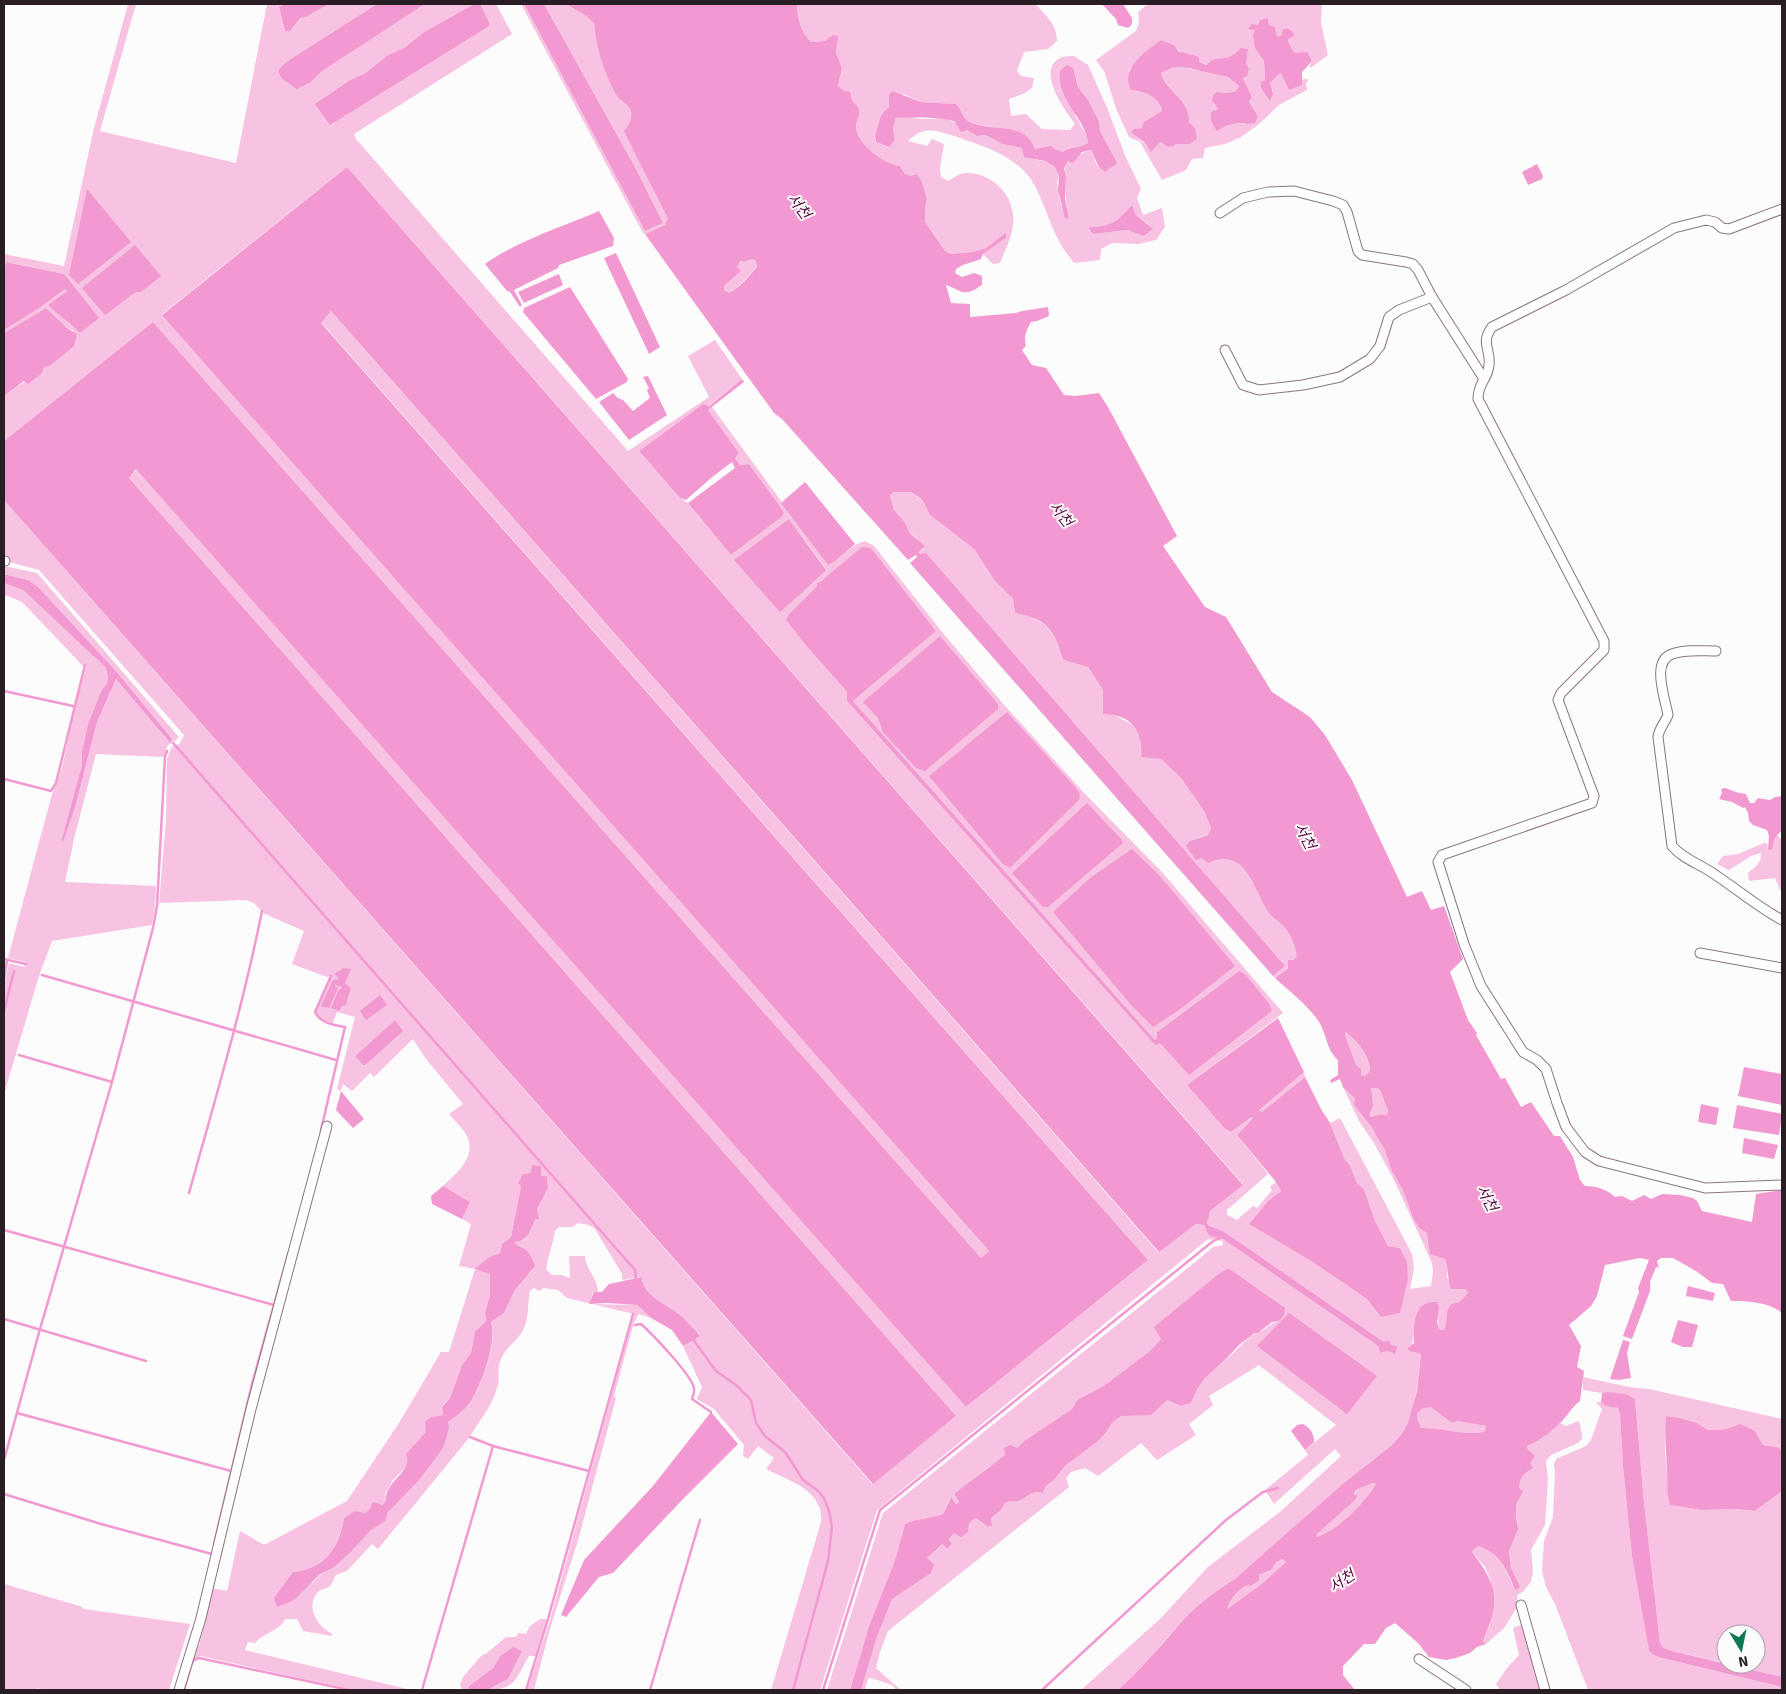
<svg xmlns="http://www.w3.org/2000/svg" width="1786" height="1694" font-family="Signika,'Noto Sans KR',sans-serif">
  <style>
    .green { fill: #f8c3e3; fill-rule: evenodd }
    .water { fill: #f299d1; fill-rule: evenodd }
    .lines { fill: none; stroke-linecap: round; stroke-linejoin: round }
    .stream { stroke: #f299d1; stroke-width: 2.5 }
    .minor-casing { stroke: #8d7382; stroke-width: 11 }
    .minor { stroke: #fff; stroke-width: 9 }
    .labels { text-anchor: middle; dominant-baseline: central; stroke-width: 4; stroke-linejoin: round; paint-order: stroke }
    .water-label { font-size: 15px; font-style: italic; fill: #590a44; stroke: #fcfcfc }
  </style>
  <rect width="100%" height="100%" fill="#fcfcfc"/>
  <!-- green -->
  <g class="green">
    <path d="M128,4H136L100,131L236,163L267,4H286L279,8L285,31H290L302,18L306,17L329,4H377L286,62L278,70L281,78L311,82L321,71L425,4H474L424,32L404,48L388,55L364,74L350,80L315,104L480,4H496L512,34L354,134L356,139L628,451L709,397L688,356L715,340L742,379L708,406L703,404L639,451L680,498L688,503L731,555L783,516L784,512L749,464L740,465L735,458L739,453L708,410L712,407L828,565C841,558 850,545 865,541L874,546L942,632L1005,706L1086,795L1161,871L1283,1013L1187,1085L1225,1129L1231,1132L1251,1116L1253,1118L1237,1135L1268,1174L1227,1210V1215L1237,1220L1253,1206L1257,1208L1272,1190L1270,1187L1276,1182L1281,1191L1268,1201L1249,1224L1314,1262L1367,1299L1381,1317L1404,1291L1408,1279L1400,1248L1388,1246L1375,1221L1364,1189L1357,1183L1350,1165L1345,1160L1330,1123L1340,1118L1412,1254L1414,1269L1410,1289L1431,1286L1433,1271L1432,1263L1394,1180L1374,1143L1359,1121L1343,1087L1355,1099L1357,1109L1377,1135L1385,1150L1390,1167L1404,1193L1413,1218L1419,1228L1427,1233L1436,1256L1445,1259L1448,1266L1447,1278L1466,1289L1468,1293L1459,1302L1451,1304C1445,1313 1449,1320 1445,1330L1439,1329L1437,1313L1439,1306L1418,1310C1415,1323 1415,1340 1409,1351L1421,1354C1418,1378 1416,1412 1403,1433C1395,1445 1382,1453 1371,1461L1236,1578C1219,1590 1199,1603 1184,1619C1162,1643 1142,1668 1118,1690H1081L1161,1618L1208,1567L1281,1511L1341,1456L1335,1449L1274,1504L1265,1490L1308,1455L1305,1450L1336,1425L1259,1365L1209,1396L1213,1405L1189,1424L1196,1435L1157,1460L1141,1443L1098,1476L1085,1468L1071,1472L1066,1478L1069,1487L888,1631L880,1652L876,1668L901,1690H894L895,1688L892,1685L871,1678L868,1679L865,1690H861L877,1637L892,1598L898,1594L927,1558L944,1544L947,1549L952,1544L949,1539L954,1533L970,1528V1522L976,1518L987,1526H992L991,1518L1001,1510L1006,1502C1009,1501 1015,1502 1019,1501C1028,1497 1031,1489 1043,1493L1046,1486L1054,1480L1065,1466L1107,1431L1112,1423L1121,1416L1167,1400L1181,1406L1191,1403C1195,1395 1198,1387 1204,1379C1210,1371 1219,1366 1227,1359C1238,1349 1246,1338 1259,1332C1267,1329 1270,1323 1279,1321L1228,1268L1217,1275L1155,1327L1161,1339L1149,1352L1104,1387L1077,1400L1072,1409L1024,1441L1017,1448L986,1469L970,1483L954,1494L959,1502L956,1504L950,1497L943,1514C930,1519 917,1518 905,1524L895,1560L869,1626L850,1690H827L883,1513L1199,1259L1213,1247L1223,1245V1241L1208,1239L877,1510L820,1690H771L821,1522C824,1490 789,1481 766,1469L774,1458L758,1446L748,1459L743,1456L744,1445L714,1409L697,1399L702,1387L683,1346L700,1335C693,1329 687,1321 680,1315C668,1305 642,1296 642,1277L622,1280V1274L595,1229L589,1225L578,1223L573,1227H559L555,1231C553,1244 548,1256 546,1269L552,1275H562L570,1278L569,1256H585C585,1269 598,1278 598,1292H593L590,1304L637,1305L651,1318L639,1314L634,1322L614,1396L616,1398L579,1537L549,1632L534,1690H527L550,1620L634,1314L567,1298L558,1290L544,1288L539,1291L534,1288L530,1291C527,1305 530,1318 522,1332C516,1342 505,1348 501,1359C496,1370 501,1378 497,1388C492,1407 478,1422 469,1438L378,1549L372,1544L347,1571L336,1575C334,1578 332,1584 330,1586C327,1589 323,1588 319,1591C304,1606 317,1626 332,1634V1636L303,1631L297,1619H285C280,1631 263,1633 255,1643L248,1642L245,1650L411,1690H354L200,1656L193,1659L200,1643L212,1588L227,1591L240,1531L264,1545L347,1501L399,1423L441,1352H449L475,1269L459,1266L471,1224L462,1219L470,1202L443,1186C456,1174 477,1157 467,1136C463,1129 455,1121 449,1114L463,1104L426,1059L413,1039L374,1077L370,1073L352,1091L343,1084L341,1091L337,1089L355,1017L337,1012L333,1023C326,1021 319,1019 316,1012L331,978L330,976L327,977L292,964L304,931L263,913L254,903L246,900L159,903L166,820L167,759L171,748L175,744L179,745L184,735L39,570L9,562L8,564L4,563V500L872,1484L956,1416L129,478L137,469L966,1407L1148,1260L321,322L331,311L1158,1252L1196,1224L1204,1225L1209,1236L1223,1239L1378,1346L1380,1353L1388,1351L1395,1354L1398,1346L1391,1345L1389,1340L1384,1342L1223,1231L1209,1227L1207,1223L1209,1212L1243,1184L347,167L162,314L989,1251L981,1258L153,322L4,441V396C25,380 64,360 76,337L73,330L67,328L46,308L4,333V330L38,309L65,289L67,291L48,305L80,333L63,274L7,262L4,271V254L64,266L94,128ZM789,519L826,569L804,591ZM871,548L936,631L853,701L1155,1040L1157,1038V1032L1239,971L1155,1045L847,701V692L809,649L789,614L817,586V583ZM342,968H345V983L351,988L346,1005L342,1006V988L339,987L337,982L334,983L335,986L333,980L339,979L338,970ZM395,1020L365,1066H364L355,1056ZM531,1173L541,1176H547L548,1187L537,1209L526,1239L514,1242L532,1271L523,1279L515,1290L504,1313L491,1322C498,1344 482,1382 471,1401C465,1410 457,1416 448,1422L388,1512C384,1525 379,1523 370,1531C361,1539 355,1549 346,1557C335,1566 322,1572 312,1583L293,1572C326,1568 338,1549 344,1518C356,1515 378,1510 386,1501L385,1494L393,1480L407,1466L408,1460L426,1432L431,1417L443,1415L442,1406L450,1398L462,1365L471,1353L473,1342L486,1321L485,1312L490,1296V1274L476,1269L489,1257L500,1253L502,1244L511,1237L521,1186Z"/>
    <path d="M521,4H524L645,231L663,223L636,169L544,4H566L586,16L594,23C595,42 607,77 616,95C620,102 629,103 631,113C632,120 629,125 625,131L638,160L669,218L665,225L645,234L643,233Z"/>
    <path d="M797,4H1035C1046,15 1057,25 1057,41L1048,49L1024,52L1017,71L1021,76L1034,78L1032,88L1025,93L1009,99L1011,116L1026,114L1042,129L1070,130L1075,124C1065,110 1034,69 1062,57C1066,56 1071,56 1074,56L1088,65L1108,110L1126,158L1141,189L1137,198L1143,215L1162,208L1165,227L1156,240L1138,244L1112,243L1101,249L1100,260L1074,263C1069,256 1063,249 1059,241C1048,221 1043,197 1030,178C1013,155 983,146 957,137C936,131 926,124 908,141L927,146L932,139L944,144L940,168L941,177L948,181C953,178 960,173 965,173C989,172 1011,191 1013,215C1015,231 1006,248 1000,263L993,264L983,254L1006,238V234L986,248L973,252L951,254L945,251L925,222V208L927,199L917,174L911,177L905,174L900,166C884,164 857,145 856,127C856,120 860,114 858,108L838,86L842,68L836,53L837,44L825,41L811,42C801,32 797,18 797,4ZM1076,77L1078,87L1088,100L1099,121L1100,131L1105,141L1097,166L1091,150C1084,152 1071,158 1067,163C1063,168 1066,173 1066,179C1065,194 1066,203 1069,219L1061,205L1057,183L1059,176L1055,167L1045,161L1036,160L1022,148L1002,144L986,135L977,136L948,119H918L907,116L896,118L893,129L895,140L888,147L876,142L875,139L881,115L903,94L921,102L956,104C962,110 962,119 971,122C990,131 1026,124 1035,149L1063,152C1070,146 1079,149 1088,143L1087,136L1075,116ZM1132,205L1136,215L1148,224L1143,236L1128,230L1093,234L1088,229C1094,226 1098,227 1105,226C1116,224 1124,213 1132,205Z"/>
    <path d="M1148,4H1322L1321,23L1328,55L1312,67H1309L1312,61L1301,54L1295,53L1289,44L1288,39L1282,35L1277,38L1275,27L1269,25L1268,18L1258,25L1248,28L1256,30V50L1264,61L1265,81L1273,94L1270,82L1281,73L1285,80L1309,79L1306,84L1307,90L1279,105L1259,124L1241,137L1225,144L1205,148L1203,158L1192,159L1186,170L1162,180L1140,142L1129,137L1117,111L1104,71L1096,60L1136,31L1139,23L1138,12ZM1161,40L1199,62L1208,65C1214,55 1223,61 1231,56C1235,54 1238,50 1241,48L1248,49L1243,78L1252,97L1249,102L1258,116L1244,124L1233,123L1224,126L1219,110L1213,104L1217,92L1228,93L1236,91L1239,86L1228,77L1202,70L1174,67L1161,73C1166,91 1191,101 1189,122L1195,128L1190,144H1176L1168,147L1160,142L1151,151L1138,137L1134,129L1143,128L1162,111C1160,100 1150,92 1139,90L1129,70L1147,51Z"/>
    <path d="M752,259L756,261L757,267L735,290L729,293L724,290V286L740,271L737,267L740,261L744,262Z"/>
    <path d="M902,491L911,492L920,499L924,503L930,515L974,549L995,581L1013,599L1015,613C1046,619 1054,630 1063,660L1088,667L1103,690L1104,700L1114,715L1133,725L1140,734L1141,756L1161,759L1181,778L1204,811L1211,828L1209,834L1190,841L1201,858L1208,863C1246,846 1253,889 1268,912C1272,918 1277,920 1282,925C1291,933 1293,945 1297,956L1293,960H1288V967L1275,978L1273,976L1285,966L919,552L924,549L916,537L910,533L904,521L894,510L890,495L894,492Z"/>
    <path d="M4,566L37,573L179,737L173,743L172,739L116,671L38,587L28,580L4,574Z"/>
    <path d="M4,583L23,590L106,668L108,677L107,684L102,689L88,724L82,751V765L63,841L75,808L97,722L116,679L170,743L167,747L164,757L96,754L74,839L65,882L156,886L155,907L152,925L52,941L39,976L4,1094V987L9,963L25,967L26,962L8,958L52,794C62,774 66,750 70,729C75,708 80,688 86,667L83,666L22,602L5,595Z"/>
    <path d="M1777,835L1782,840V894L1775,878L1749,881L1748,873C1755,867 1762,863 1761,853L1751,856L1729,870L1717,864L1723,856L1738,854L1764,843H1767L1768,849L1773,848V843Z"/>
    <path d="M1346,1032C1357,1043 1370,1055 1370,1071L1365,1076H1361V1070L1356,1065L1345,1035Z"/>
    <path d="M1304,1072L1305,1077L1262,1112L1259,1109Z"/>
    <path d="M1371,1088H1378C1384,1094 1383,1103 1388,1109L1387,1115H1378L1371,1117L1368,1115L1371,1111Z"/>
    <path d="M1583,1377L1629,1387L1649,1389L1782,1419V1451L1777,1447L1763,1445L1755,1431L1740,1425L1727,1429L1708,1430L1697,1423L1680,1418L1667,1416L1665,1450L1670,1505L1701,1510L1737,1509L1755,1511L1782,1491V1677L1728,1664H1756V1634H1726V1663L1672,1651L1664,1648L1660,1643L1644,1502L1635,1399L1607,1392L1602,1393L1583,1390Z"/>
    <path d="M1596,1402H1601L1605,1406L1618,1408L1620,1414L1623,1467L1632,1556L1650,1650L1652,1654L1658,1657L1782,1687V1690H1588L1555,1604L1546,1587L1542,1570L1544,1541L1553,1517L1555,1474L1554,1464L1556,1459L1586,1446L1591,1440L1602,1409Z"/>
    <path d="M1431,1406L1452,1423L1458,1421L1486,1426L1485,1431C1472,1437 1438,1427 1421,1429L1418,1421L1417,1414L1423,1408Z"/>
    <path d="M1579,1421L1582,1435V1439L1578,1443L1551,1455L1546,1461L1548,1480L1545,1525L1531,1550L1533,1572L1531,1581L1524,1591L1517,1595L1518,1606L1504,1628L1486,1644L1483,1641L1490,1625L1491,1580L1485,1567L1472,1552L1478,1546C1499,1554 1507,1569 1514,1589L1509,1551L1518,1522L1516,1514L1519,1497V1482L1529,1463L1527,1446L1553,1430L1560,1423L1566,1426Z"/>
    <path d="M1374,1483L1376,1484C1366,1503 1337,1531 1316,1537L1315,1536L1317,1534L1354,1501L1356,1490C1362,1487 1367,1486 1374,1483Z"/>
    <path d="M1283,1559L1286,1562L1263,1583L1227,1609C1229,1597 1256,1573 1268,1572L1276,1562Z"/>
    <path d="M4,1584L80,1606L84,1609L190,1624L169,1690H44L37,1688L36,1690H4Z"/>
    <path d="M540,1619H547L536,1656H529C516,1677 517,1690 487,1690L508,1679L521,1651L513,1647L500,1656L493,1668L469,1686L468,1690H462L460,1685L463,1677L481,1656L487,1653L506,1637H516L518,1633L526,1634L530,1626Z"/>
    <path d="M1521,1625L1542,1690H1500L1496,1684L1507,1668L1519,1655L1513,1628Z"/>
  </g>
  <!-- water -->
  <g class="water">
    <path d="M286,4H329L306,17L301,18L290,31H285L279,7Z"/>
    <path d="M377,4H425L322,71L311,82L297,89L281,78L278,70L286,62Z"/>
    <path d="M474,4H480L489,22V26L330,125L315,104L350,80L364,74L388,55L404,48L424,32Z"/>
    <path d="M524,4H544L636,169L663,223L645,231Z"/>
    <path d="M566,4H797C797,18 801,32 811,42L825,41L833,35L838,36L836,53L842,68L838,86L844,91L850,92C851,95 851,98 852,100C854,104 858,106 859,110C860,115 856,121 856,126C856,144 884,164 900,166L905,174L911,176L917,174L922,182L927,199L925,208V222L945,251L951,254L973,252L986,248L1006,233V238L983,254L981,259L963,265L956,269L955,273L962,277L974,273L982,276V285C963,298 963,291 946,285L951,303L970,304V317L1016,313L1022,311L1048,307L1049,316L1037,321L1031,322C1027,330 1023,336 1026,346L1022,350L1032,365L1046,368L1064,395L1076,396L1099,393L1108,407L1177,536L1163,546L1205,607L1226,617L1272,692L1310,717L1325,735L1352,780L1407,897L1422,891L1431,910L1444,906L1463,959L1450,972L1468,1020L1477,1033L1476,1035L1501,1079L1505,1078L1521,1107L1531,1102L1554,1136H1560L1573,1157L1580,1180L1585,1186C1595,1186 1607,1189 1615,1197L1622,1196L1632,1201L1644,1195L1651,1199L1662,1194L1680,1195L1693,1198L1697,1201L1702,1211L1752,1222L1756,1194L1782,1190V1313C1770,1302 1747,1301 1731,1301L1723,1284L1712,1283L1696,1271L1673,1258H1661L1657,1261L1659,1268L1656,1267L1650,1282V1291L1632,1339L1623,1336L1639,1292L1638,1288L1649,1260L1640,1258L1605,1265L1597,1296L1591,1306L1569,1325L1581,1346L1577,1367L1584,1371L1580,1401C1573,1406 1570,1412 1564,1419C1553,1431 1542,1439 1527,1446L1528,1450L1535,1456L1530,1463L1533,1468C1525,1472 1519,1478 1519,1488L1523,1491L1517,1503L1516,1514L1518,1529L1509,1551L1511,1568L1520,1587L1515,1590C1507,1569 1500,1554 1478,1546L1472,1552C1499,1587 1500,1601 1483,1641L1486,1644L1477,1647L1470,1653L1456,1658L1446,1660L1429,1657L1418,1643L1395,1623L1386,1628L1375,1644H1364L1343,1666V1675L1355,1690H1118C1142,1668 1163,1643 1184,1619C1199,1603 1218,1590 1236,1578L1344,1483L1392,1445L1402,1434L1408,1423L1417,1391L1421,1354L1409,1351L1408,1348L1414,1343C1414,1324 1413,1300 1437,1302L1439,1306L1437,1322L1439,1329L1444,1330C1449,1320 1444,1313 1451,1304L1459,1302L1468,1293L1466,1289H1451C1447,1278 1449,1269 1445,1259L1430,1254L1427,1233L1419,1228L1413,1218L1404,1193L1390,1167L1385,1150L1372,1128L1357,1109L1354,1104L1355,1099L1343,1087L1340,1079L1331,1083L1330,1080L1338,1075V1060C1326,1049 1327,1035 1319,1022C1308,1005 1290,992 1275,978L1288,968V960H1293L1297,956C1294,945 1291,933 1282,925C1277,920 1272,918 1268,912C1253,889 1246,846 1208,863L1201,858L1196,860L1186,846L1190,841L1208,835L1211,828L1204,811L1181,778L1161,759L1141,757C1143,729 1131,715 1103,714V690L1088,667L1063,660C1054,629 1047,619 1015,613L1013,599L995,581L974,549L930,515L924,503L920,498L911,492H894L890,495L894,510L904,521L910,533L925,546L919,552L920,554L926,553L1285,966L1273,976L910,563L917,557L916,555L908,560L782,419L774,413L655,248L645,234L665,225L668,218L638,160L624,131C629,125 632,120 631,112C629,103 620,102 616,95C604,72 596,48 594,23L586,16ZM752,259L756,261L757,267C749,276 741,287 729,293L724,290V286L741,271L737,267L740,261L744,262ZM1346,1032C1357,1042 1370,1055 1370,1071L1365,1076H1361V1069L1356,1065L1345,1035ZM1371,1088H1378C1384,1094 1383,1103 1388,1109L1387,1115H1378L1371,1117L1369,1115L1373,1106ZM1431,1407L1452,1423L1458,1421L1486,1426L1485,1431C1473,1437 1437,1427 1421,1428L1418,1421L1417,1414L1423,1408ZM1373,1483L1376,1484C1366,1502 1336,1532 1316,1537L1317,1534L1354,1501L1357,1496L1354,1494L1356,1490C1362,1487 1367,1486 1373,1483ZM1283,1559L1286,1562L1263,1583L1227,1609C1230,1599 1238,1590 1247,1585L1251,1586L1259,1580V1575L1271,1570L1276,1562Z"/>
    <path d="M1102,4H1123L1132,18V24L1128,28L1118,25L1116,19Z"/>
    <path d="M1268,18L1269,25L1275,27L1277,37L1282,35L1283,29H1289L1295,35L1288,39L1289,44L1295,53L1307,52L1312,61L1302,72V85L1289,90L1281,73C1276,76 1274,80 1270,82L1273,94L1270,101L1261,88V82L1265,80L1264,61L1256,50L1254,43L1253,35L1255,30L1248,29L1252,24L1258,25L1260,20Z"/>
    <path d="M1161,40L1174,45L1178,51L1199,57V62L1207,65C1214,55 1222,61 1231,56C1235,54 1238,50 1241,48L1248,49L1246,64L1249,68L1247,76L1243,78L1252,97L1249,102L1258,116L1255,123C1237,125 1234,120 1217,131C1212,124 1210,120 1211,112L1218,109L1212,101L1213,95L1217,92L1228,93L1236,91L1239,86L1228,77L1189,68L1174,67L1161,73C1166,92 1191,100 1189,122L1195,128L1197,138L1190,144H1176L1173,146L1168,147L1160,142L1151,152L1144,142L1131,132L1134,129L1142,128L1144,122L1162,111C1159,96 1144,91 1131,90C1120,68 1145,52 1161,40Z"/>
    <path d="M1067,65L1073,68L1078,87L1088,100L1099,121L1100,131L1117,163L1105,172C1096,166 1096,159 1091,150L1082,152L1073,163L1068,161L1064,168L1066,177L1065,199L1069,219L1065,218L1058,190L1059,176L1055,167L1045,161L1024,157L1022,148L1002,144L986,135L977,136L967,130L961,132C959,129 957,125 955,122C949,117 905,117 896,118L893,129L895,140L889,147L876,142L875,136L881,115L889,107V96L892,91L921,102L956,104C962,110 962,118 970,122C993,133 1024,120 1035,149L1051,146L1056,150L1063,152C1070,146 1079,149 1088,143C1087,120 1056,100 1060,71Z"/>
    <path d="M1537,164L1543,176L1542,179L1528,185L1522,172Z"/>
    <path d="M347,167L1243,1185L1210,1211L1207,1223L1209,1226L1223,1231L1384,1342L1389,1340L1391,1345L1398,1346L1395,1354L1388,1351L1380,1353L1378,1346L1223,1239L1209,1236L1204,1225L1196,1224L1159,1252L331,311L321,323L1148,1260L966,1407L136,469L129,478L956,1416L873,1484L4,500V441L153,322L981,1258L989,1251L162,315Z"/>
    <path d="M87,189L131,242L78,284L69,275Z"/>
    <path d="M1132,205L1136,215L1153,229L1143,236L1128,230L1093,234L1088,228C1094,226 1101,227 1107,225C1118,222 1125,212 1132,205Z"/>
    <path d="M599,211L614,238L613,246L559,265L558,268L514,290L522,305L520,307L510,292L507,291L485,264C519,240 562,227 599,211Z"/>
    <path d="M135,245L161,276L141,292H136L105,315L82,288Z"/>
    <path d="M616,253L660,347L649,354L604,258Z"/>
    <path d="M6,262L64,274L99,318L80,333C70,323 58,315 48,305L67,291L65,289L38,309L4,330V271Z"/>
    <path d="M559,274L563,285L524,303L518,292Z"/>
    <path d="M570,287L628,379L627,382L596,399L523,312L524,308Z"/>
    <path d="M46,308L67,328L77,334L74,346L51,365L44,368L41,374L28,384L24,381L4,396V333Z"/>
    <path d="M648,376L667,415L629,440L599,402L613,393L618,398L623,400L633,411L650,398L647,390L649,388L643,377Z"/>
    <path d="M742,379L744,382L708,410L739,453L735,458L740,465L749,464L784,512L783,516L731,555L688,503L735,468L732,462L711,478L686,500L680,498L639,451L703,404L709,406Z"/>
    <path d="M805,482L855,544L835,561L828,565L781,503Z"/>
    <path d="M789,519L826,570L804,591L780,612L734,560Z"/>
    <path d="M862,547L871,548L936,631L853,701L1155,1040L1157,1038V1032L1239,971L1246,975L1270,1005L1272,1011L1189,1075L1160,1043L1155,1045L847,701V692L809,649L786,620L789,614L817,586V583L821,581Z"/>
    <path d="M4,574L28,580L38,587L116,671L172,739L171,744L116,679L97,722L75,808L63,842L62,839L82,765V751L88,724L102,689L107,684L108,677L106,668L23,590L4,583Z"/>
    <path d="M940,636L998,704V709L925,771L916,768L883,732L878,718L863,702Z"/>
    <path d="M1007,712L1075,787L1079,792L1080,799L1010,868L1003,864L929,776Z"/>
    <path d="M1725,788L1739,793L1746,794L1750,803H1754L1758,798L1770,800L1775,797L1782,796V831C1776,835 1773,840 1773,848L1770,850L1768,849L1769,836L1767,830L1753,825L1749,821L1748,813L1745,807L1743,808L1732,802L1719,799L1722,793L1721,789Z"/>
    <path d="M1087,803L1121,839L1123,843L1048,907H1043L1012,873Z"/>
    <path d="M1132,849L1159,875L1235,966L1179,1010L1153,1027L1132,1006L1053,912L1090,878Z"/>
    <path d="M342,968L351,969L345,983L351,988L346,1005L342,1006L339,1011L331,1008L338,991L342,988L336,985V982L335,986L338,988L329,1008L321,1006L333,980L339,979L335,974Z"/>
    <path d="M380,995L387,1005L366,1020L360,1011Z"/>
    <path d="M1278,1018L1304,1072L1259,1110L1262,1112L1305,1077L1321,1109L1330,1123L1345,1160L1350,1165L1357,1183L1364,1189L1375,1221L1388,1246L1400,1248L1407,1262L1408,1279L1400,1313L1381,1317L1367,1299L1313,1262L1249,1224L1268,1201L1281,1191L1276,1182L1237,1135L1253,1118L1251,1117L1231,1132L1225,1129L1187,1085Z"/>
    <path d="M395,1020L403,1031L364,1066L355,1056Z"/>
    <path d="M1744,1067L1782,1074V1105L1738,1096Z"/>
    <path d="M341,1091L364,1119L353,1128L336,1110Z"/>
    <path d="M1701,1104L1719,1108L1716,1125L1698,1122Z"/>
    <path d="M1737,1105L1782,1114L1779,1135L1733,1128Z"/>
    <path d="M1744,1138L1778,1145L1774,1159L1742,1153Z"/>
    <path d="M532,1165L541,1166V1176H547L548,1188L537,1209L539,1219H535C529,1232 529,1241 514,1242C518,1248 521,1246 526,1250C530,1253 533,1261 535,1266L515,1290L504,1313L491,1322C497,1344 482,1382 471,1401C465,1410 457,1416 448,1422L449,1428L443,1448L420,1479L388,1512L385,1521L370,1531L349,1554L334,1567L319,1575L294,1600L277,1607L274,1598L293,1572C325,1569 339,1548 344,1518L355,1511L365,1513L370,1509L373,1502L382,1505L386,1501C384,1481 414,1472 406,1454L426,1432L425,1422L431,1417L443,1415L442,1407L450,1398L462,1365L471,1353L475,1332L486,1321L485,1312L490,1296V1274L475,1269L489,1257L500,1253L502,1244L511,1237L521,1186L518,1183L523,1174L531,1173Z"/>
    <path d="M443,1186L470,1202L462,1219L432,1204L431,1196Z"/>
    <path d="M1228,1268L1285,1308L1284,1315L1279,1321L1272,1322L1258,1333H1255L1240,1344L1227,1358L1205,1378L1198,1388L1191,1403L1181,1406L1167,1400L1151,1415L1121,1416L1112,1423L1107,1431L1099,1440L1065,1466L1054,1480L1046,1486L1043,1493C1032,1489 1028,1497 1019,1501C1015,1502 1009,1501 1006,1502L1001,1510L991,1518L992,1526H987L976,1518L970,1522L968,1532L961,1537L954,1533L949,1539L952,1544L947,1549L943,1544L927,1558L934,1564L931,1573L892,1599L877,1637L861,1690H850L869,1626L895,1560L905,1524C917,1518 930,1519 943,1514L951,1497L956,1504L959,1502L954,1494L1005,1455L1004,1448L1010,1445L1017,1448L1024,1441L1072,1409L1077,1400L1104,1386L1149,1352L1161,1339L1154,1327L1217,1275Z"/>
    <path d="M642,1277C642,1296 668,1305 680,1315C687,1321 694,1329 700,1336L683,1346L672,1330L651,1318L637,1305L608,1303L589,1304L594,1292H602L609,1284Z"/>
    <path d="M1688,1286L1715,1293L1713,1301L1686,1296Z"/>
    <path d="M1289,1313L1377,1376L1347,1414L1257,1346Z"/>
    <path d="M1678,1320L1698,1325L1692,1347H1683L1671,1342Z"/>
    <path d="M1623,1340L1630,1342L1627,1353L1631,1378L1619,1380L1610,1379Z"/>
    <path d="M1607,1392L1626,1394L1635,1399L1644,1502L1660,1643L1664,1648L1672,1651L1782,1677V1687L1658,1657L1652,1654L1649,1650L1632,1556L1623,1467L1620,1414L1618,1408L1605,1406L1601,1402L1602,1393Z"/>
    <path d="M711,1412L738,1444L683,1499L613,1573L599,1577L566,1617L561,1615L584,1560L653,1486Z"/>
    <path d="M1666,1416L1680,1418L1697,1423L1708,1430L1727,1429L1740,1424L1755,1431L1763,1445L1777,1447L1782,1451V1491L1755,1511L1737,1509L1701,1510L1670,1505C1666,1493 1668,1482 1667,1469C1666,1451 1665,1435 1666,1416Z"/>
    <path d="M1303,1424C1310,1428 1314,1433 1314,1442L1305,1450L1291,1431L1297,1425Z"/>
    <path d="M513,1647L522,1651L508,1679L487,1690H468L469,1686L493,1668L500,1656Z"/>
  </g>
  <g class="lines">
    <!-- stream -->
    <g class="stream">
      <path d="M4,691L73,706"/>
      <path d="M173,743L635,1270L636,1279"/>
      <path d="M4,779L51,791L56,783L85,665"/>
      <path d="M4,959L26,964"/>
      <path d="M42,975L336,1060"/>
      <path d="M4,979L7,961"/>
      <path d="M4,1011L14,971"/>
      <path d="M19,1055L112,1082"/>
      <path d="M321,1130L345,1027C334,1025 320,1023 315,1012L331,976"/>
      <path d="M189,1193C215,1100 243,1006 262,911"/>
      <path d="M4,1230L274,1305"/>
      <path d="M4,1319L146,1361"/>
      <path d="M635,1325L641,1324C652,1334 691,1374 694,1388C695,1391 693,1396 692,1399L711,1412"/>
      <path d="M692,1338L716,1371L736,1385L751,1400L756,1423L765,1436L785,1452L803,1480L817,1490L824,1498L829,1511L832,1527L828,1561L793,1690"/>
      <path d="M17,1413L231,1471"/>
      <path d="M470,1437L493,1446L589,1471"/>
      <path d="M4,1460L40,1329L112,1082L153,928L157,906L165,757L167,751"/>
      <path d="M4,1494L101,1524L212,1554"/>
      <path d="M214,1544L252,1384L289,1251"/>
      <path d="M184,1690L192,1663L194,1660L199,1658L349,1690"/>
      <path d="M422,1690L493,1446"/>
      <path d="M526,1690L548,1619L633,1314"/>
      <path d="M650,1690L700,1520"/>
      <path d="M823,1690L880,1510L1212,1242L1221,1237"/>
      <path d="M1042,1690L1226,1520L1263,1492L1278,1488"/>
    </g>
    <defs>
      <g id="minor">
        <path d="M1782,209L1729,229L1722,228L1715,222L1706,220L1674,228L1566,290L1492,327C1480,343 1491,349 1489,365C1488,379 1478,382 1478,399L1604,641V650L1561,693L1558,700L1594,796L1592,803L1442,855L1438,862L1464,944L1481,986L1523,1052L1537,1060L1546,1069L1557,1103L1566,1127L1585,1152L1599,1161L1705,1188L1782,1185"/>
        <path d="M1220,213L1243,198L1268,192L1294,191L1333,201L1343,205L1347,212L1358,251L1362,255L1406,262L1413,264L1418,270L1432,297L1484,379"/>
        <path d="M1225,350L1243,385L1259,390L1303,385L1340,377L1370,359L1380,346L1389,317L1399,310L1432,297"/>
        <path d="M4,561H5"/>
        <path d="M1716,651C1703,651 1685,649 1672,654C1651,661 1665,698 1668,715C1665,723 1659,728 1658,737L1672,846C1683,859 1700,864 1714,874C1737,889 1758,907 1782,920"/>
        <path d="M1700,953L1782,968"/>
        <path d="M1521,1605L1545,1690"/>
        <path d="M1419,1659L1466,1690"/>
        <path d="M179,1690L201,1618L251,1409L327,1126"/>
      </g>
    </defs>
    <!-- minor casing -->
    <use href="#minor" class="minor-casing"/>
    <!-- minor -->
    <use href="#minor" class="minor"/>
  </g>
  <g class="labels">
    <!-- water labels -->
    <g class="water-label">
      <text transform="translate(799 206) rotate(53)">서천</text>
      <text transform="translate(1061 514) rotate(51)">서천</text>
      <text transform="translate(1305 836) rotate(63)">서천</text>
      <text transform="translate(1487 1198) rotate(63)">서천</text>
      <text transform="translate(1342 1581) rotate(-34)">서천</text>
    </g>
  </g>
  <!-- border -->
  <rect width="1786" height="1694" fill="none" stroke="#281e24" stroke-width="10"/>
  <!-- north arrow -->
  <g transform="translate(1741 1649) rotate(170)"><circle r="24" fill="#fcfcfc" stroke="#a7a3a6"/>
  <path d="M0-4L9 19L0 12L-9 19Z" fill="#0b7852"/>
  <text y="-8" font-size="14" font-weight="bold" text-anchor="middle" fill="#281e24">N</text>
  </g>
</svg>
